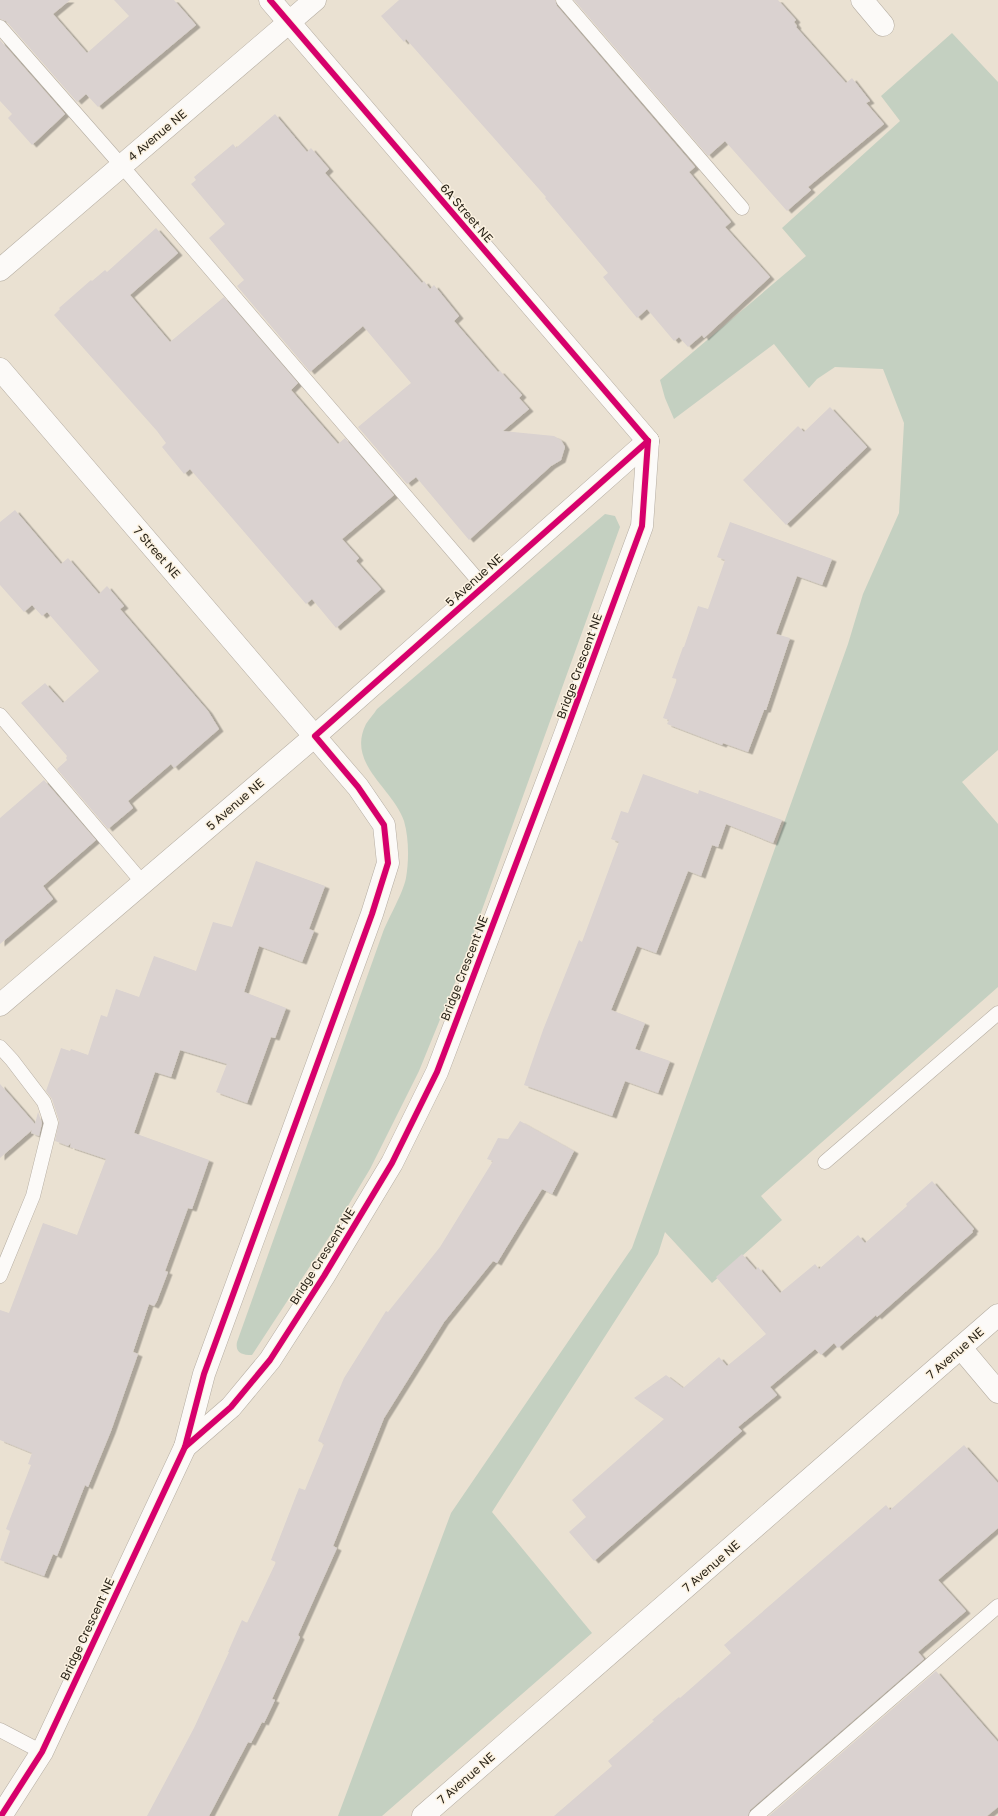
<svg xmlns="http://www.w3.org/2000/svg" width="998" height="1816" font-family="'Golos Text',sans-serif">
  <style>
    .green { fill: #c4d0c1 }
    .building { fill: #dad2d0; filter: url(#shadow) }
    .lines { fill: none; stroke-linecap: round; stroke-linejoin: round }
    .service-casing { stroke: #b5ada2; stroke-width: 15 }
    .minor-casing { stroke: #b5ada2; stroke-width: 23 }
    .service { stroke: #fcfaf8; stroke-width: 14 }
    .minor { stroke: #fcfaf8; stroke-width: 22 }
    .cycleway-casing { stroke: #fcf2e1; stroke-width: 8 }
    .cycleway { stroke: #d6006c; stroke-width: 6 }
    .labels { text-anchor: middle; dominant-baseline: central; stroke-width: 3; stroke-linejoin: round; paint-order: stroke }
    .street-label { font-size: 12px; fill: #251f14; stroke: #fcf2e1 }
  </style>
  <defs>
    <filter id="shadow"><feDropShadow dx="4.5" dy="2.5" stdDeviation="0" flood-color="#0004"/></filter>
  </defs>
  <rect width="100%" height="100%" fill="#eae1d2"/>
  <!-- green -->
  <g class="green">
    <path d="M952,33L998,82V750L962,782L998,824V987L761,1196L782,1220L712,1283L665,1232L658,1254L492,1512L592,1633L382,1816H338L451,1513L632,1248L848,644L863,594L899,513L904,423L883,369L835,367L817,379L809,388L774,344L674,419L665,398L660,380L806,256L782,228L900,121L881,96Z"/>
    <path d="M605,514L615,516L620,527L461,968L419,1071L370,1169L333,1231L252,1355C242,1355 235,1353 237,1342L383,932C389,917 403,893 406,878C409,861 409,838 404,821C393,788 346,764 366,724C369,719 374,714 377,709Z"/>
  </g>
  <!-- building -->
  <g class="building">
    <path d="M0,0H70L53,14L87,53L129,16L114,0H174L196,25L98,107L86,94L77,102L6,21L0,19Z"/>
    <path d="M399,0H555L557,6L695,167L689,172L731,222L725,227L770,277L704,338L702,335L688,347L679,337L674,341L647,309L637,318L603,277L608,273L545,198L546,197L406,39L404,42L381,16Z"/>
    <path d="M574,0H778L796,20L794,22L797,26L796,27L846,83L852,78L870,101L866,103L884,124L808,187L811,190L787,211L725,141L708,156Z"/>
    <path d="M0,40L65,114L32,145L8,118L12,114L0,101Z"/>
    <path d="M275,114L307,152L311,148L329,169L325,173L422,283L424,281L430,289L434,285L459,316L454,321L498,372L500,371L522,395L519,398L529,409L503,431L554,436L561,440L565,447L561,460L551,466L469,540L416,477L407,484L358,427L411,383L363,326L310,372L237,286L244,280L209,238L225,224L191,184L196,180L194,177L233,144L236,148Z"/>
    <path d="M156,228L178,253L130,295L170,342L224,297L298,383L291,390L338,444L345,438L394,495L342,539L359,558L356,561L381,589L336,628L312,599L306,604L190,469L184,474L162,447L166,443L157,431L54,315L60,309L59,308L91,280L92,281L105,270L107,272Z"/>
    <path d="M830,407L867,447L786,525L743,480L798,426L804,432Z"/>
    <path d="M15,510L61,564L68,558L99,594L107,586L124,606L120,609L208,711L219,729L174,768L171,764L128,801L133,808L108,829L57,769L67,760L66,758L67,756L21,703L45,683L63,703L99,671L47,612L42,616L32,605L24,612L0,585V522Z"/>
    <path d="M730,522L832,559L822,585L797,576L776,634L790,638L766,710H764L748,752L723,743L722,745L667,724L669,720L663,718L677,679L672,678L683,647H684L698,606L708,609L725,560L717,557Z"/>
    <path d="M643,774L698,794L699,790L782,820L773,843L726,824L718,847L712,845L701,876L688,871L656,953L637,946L611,1010L645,1023L635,1049L670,1061L658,1093L625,1081L612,1116L524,1085L543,1030L579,940L582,942L619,842L611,839L621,811L628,813Z"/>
    <path d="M44,780L96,840L43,886L53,899L0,944V818Z"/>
    <path d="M256,861L325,886L309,929L314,931L302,962L259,946L244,992L286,1008L275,1038L271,1037L247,1103L216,1092L227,1064L180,1050L171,1077L155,1072L134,1133L209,1160L192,1209L188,1208L165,1271L168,1272L157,1301L154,1306L149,1304L133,1352L138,1354L111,1431L88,1487L85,1485L57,1556L53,1554L44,1576L0,1560L10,1531L6,1529L31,1465L28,1464L32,1453L0,1440V1310L9,1313L43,1223L77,1235L106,1159L70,1147L71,1143L68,1146L55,1141L59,1121L52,1099L46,1091L61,1048L70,1051L71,1049L88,1055L101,1015L107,1017L116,989L139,997L154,956L196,971L213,922L232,927Z"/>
    <path d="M0,1084L35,1124L38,1112L42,1123L39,1136L31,1133L32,1130L0,1158Z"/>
    <path d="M520,1121L574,1151L552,1194L542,1189L497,1263L493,1261L444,1322L384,1418L333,1546L337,1548L298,1635L300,1637L272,1699L275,1700L264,1723L262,1722L251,1743L248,1742L209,1816H147L194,1728L229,1652H228L242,1620L247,1623L276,1562L271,1560L299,1488L305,1490L324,1444L318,1441L344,1378L386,1311L388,1312L440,1247L493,1161L487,1159L498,1138L508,1139Z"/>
    <path d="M932,1181L974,1229L972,1231L973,1232L877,1317L876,1315L838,1348L834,1343L821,1355L815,1349L770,1387L777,1395L738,1427L742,1431L594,1561L569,1532L586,1517L572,1500L664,1419L634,1398L666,1375L683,1388L719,1357L727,1366L766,1334L716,1277L742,1254L756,1270L758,1267L780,1293L815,1264L819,1269L858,1235L865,1243L907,1206L906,1204Z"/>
    <path d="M964,1445L998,1483V1528L938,1580L966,1611L918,1652L924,1659L750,1810L748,1816H554L612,1766L608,1761L654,1721L652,1720L679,1697L680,1698L731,1653L724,1645L886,1505L890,1510Z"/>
    <path d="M936,1671L998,1742V1807L987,1816H769Z"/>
  </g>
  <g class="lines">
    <defs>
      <g id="service">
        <path d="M563,0L742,208"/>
        <path d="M0,27L121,165L483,586"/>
        <path d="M0,715L143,883"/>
        <path d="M0,1047L12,1060L44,1102L51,1123L33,1196L0,1276"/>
        <path d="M825,1162L998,1013"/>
        <path d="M0,1730L42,1752"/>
        <path d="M756,1816L998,1606"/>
      </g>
      <g id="minor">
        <path d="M270,0L648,441"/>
        <path d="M862,0L883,25"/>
        <path d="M0,270L315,0"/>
        <path d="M0,369L358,787L384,825L388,863L372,914L204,1374L185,1447L42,1752L1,1816"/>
        <path d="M0,1005L315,736L648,441"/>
        <path d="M961,1348L998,1392"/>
        <path d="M185,1447L231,1407L270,1360L324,1276L392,1163L437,1072L564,737L642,526L648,441"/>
        <path d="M423,1816L998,1315"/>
      </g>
    </defs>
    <!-- service casing -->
    <use href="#service" class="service-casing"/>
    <!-- minor casing -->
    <use href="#minor" class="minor-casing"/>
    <!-- service -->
    <use href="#service" class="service"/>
    <!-- minor -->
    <use href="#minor" class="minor"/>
    <defs>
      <g id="cycleway">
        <path d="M270,0L648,441"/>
        <path d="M185,1447L231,1407L270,1360L324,1276L392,1163L437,1072L564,737L642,526L648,441"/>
        <path d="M1,1816L42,1752L185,1447L204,1374L372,914L388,863L384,825L358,787L315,736L648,441"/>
      </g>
    </defs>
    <!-- cycleway casing -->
    <use href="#cycleway" class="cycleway-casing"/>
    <!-- cycleway -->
    <use href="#cycleway" class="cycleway"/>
  </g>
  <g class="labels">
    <!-- street labels -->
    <g class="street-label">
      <text transform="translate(157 135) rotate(-40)">4 Avenue NE</text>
      <text transform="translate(467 213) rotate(49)">6A Street NE</text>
      <text transform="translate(157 552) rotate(49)">7 Street NE</text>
      <text transform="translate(474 580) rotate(-42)">5 Avenue NE</text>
      <text transform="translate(579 666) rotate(-70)">Bridge Crescent NE</text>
      <text transform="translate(235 804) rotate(-41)">5 Avenue NE</text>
      <text transform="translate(464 968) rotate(-69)">Bridge Crescent NE</text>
      <text transform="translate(322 1256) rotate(-58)">Bridge Crescent NE</text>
      <text transform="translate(955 1353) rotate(-41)">7 Avenue NE</text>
      <text transform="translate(711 1566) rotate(-41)">7 Avenue NE</text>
      <text transform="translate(87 1629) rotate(-65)">Bridge Crescent NE</text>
      <text transform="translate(466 1778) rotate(-41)">7 Avenue NE</text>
    </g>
  </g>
</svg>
